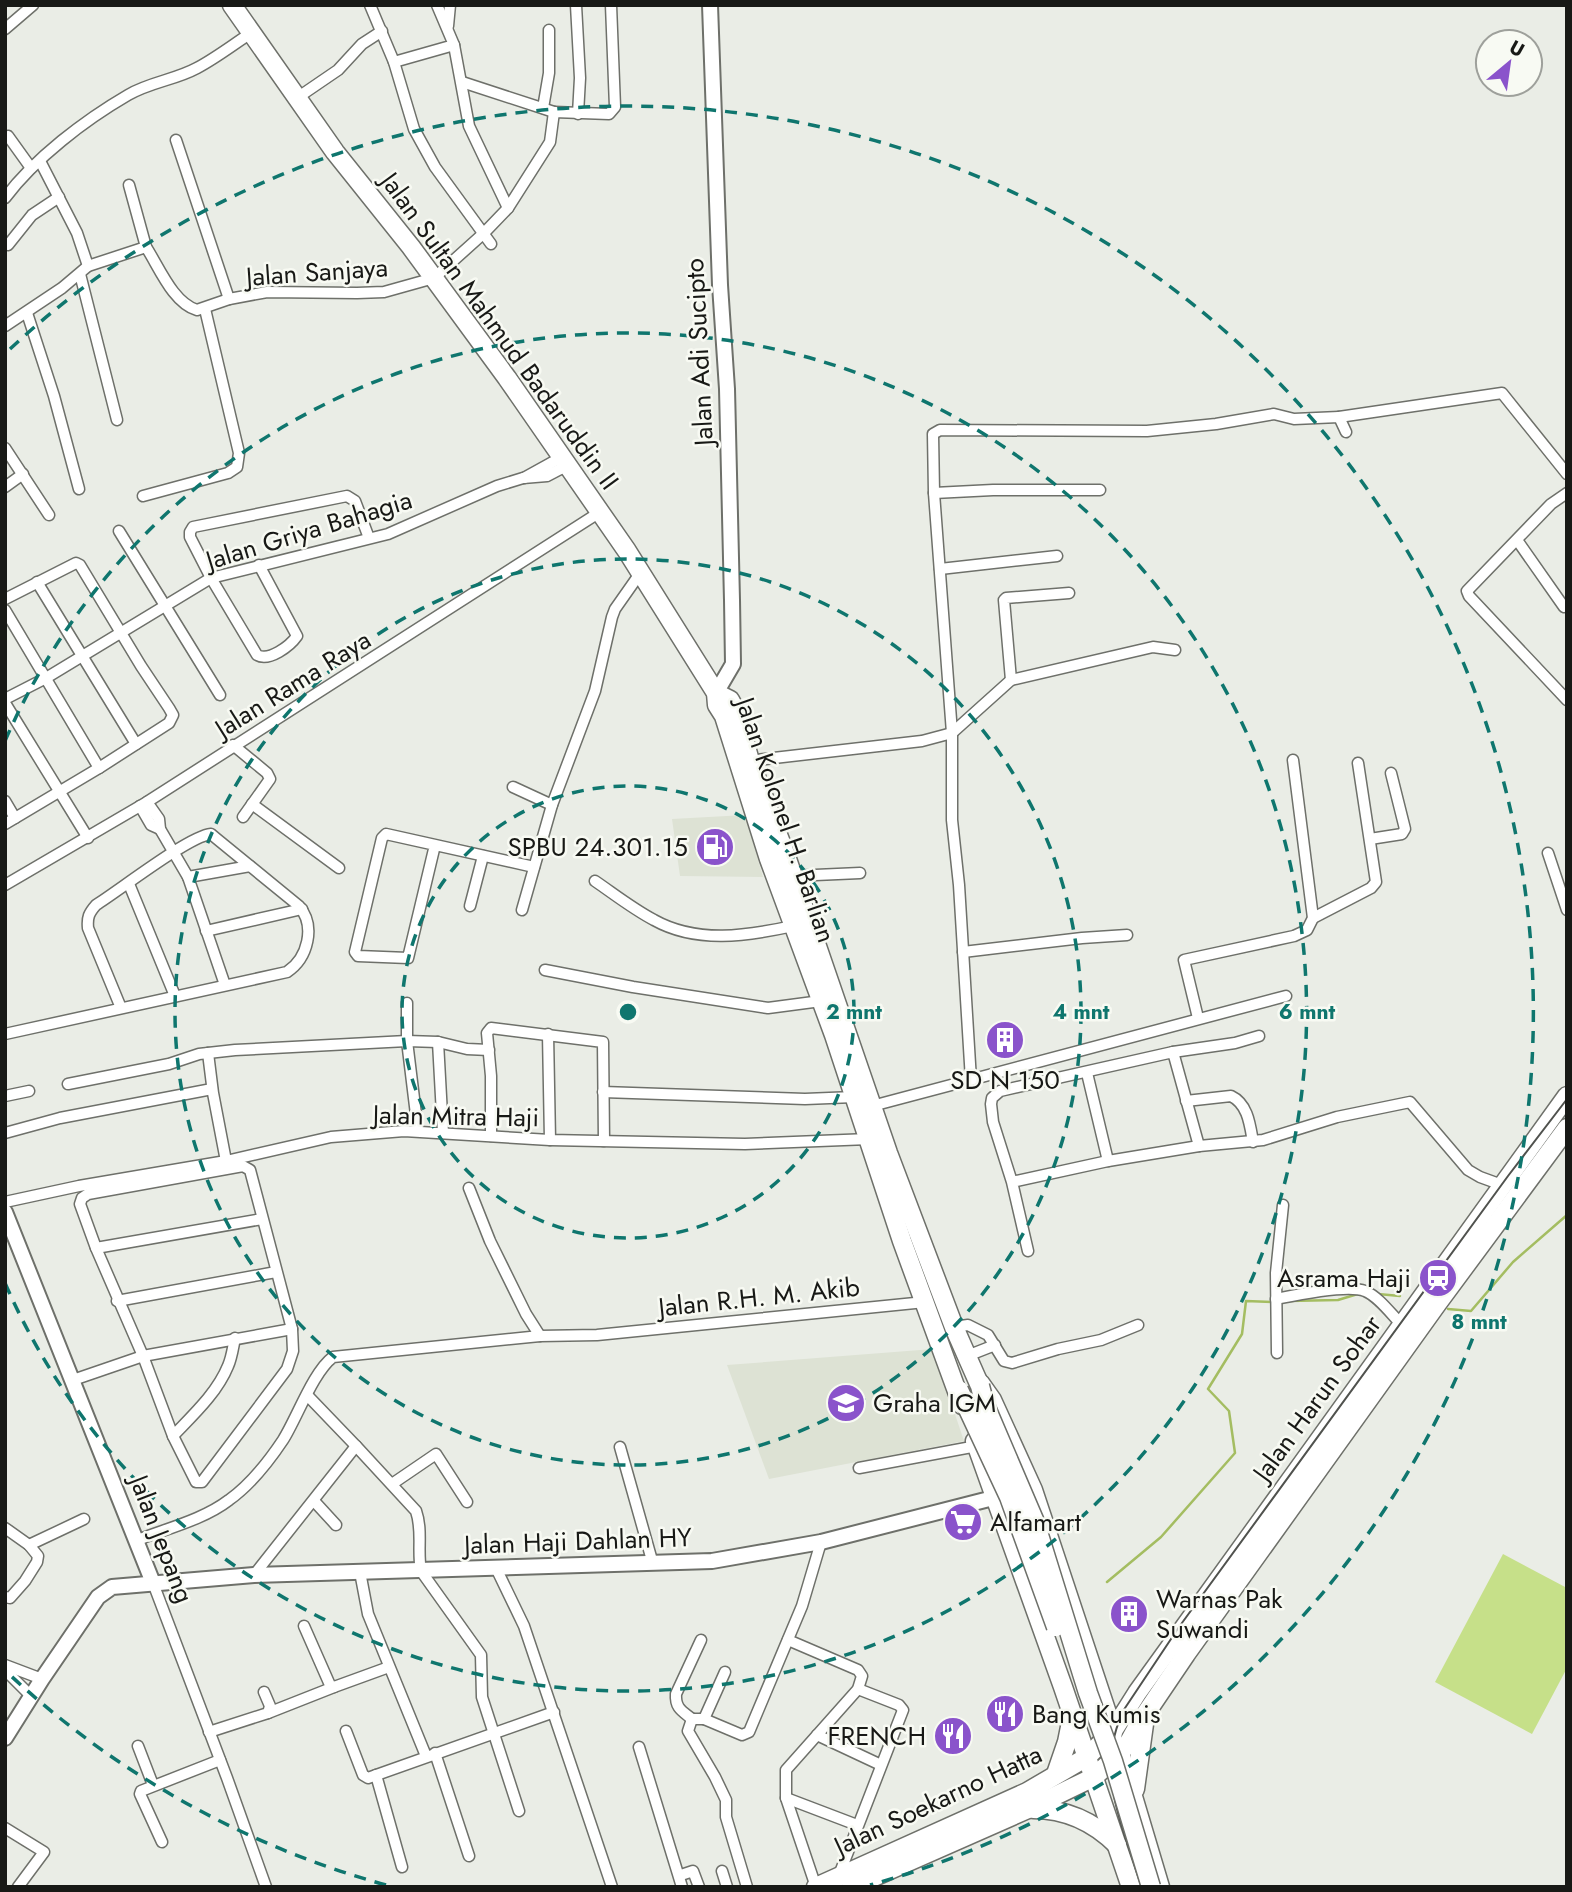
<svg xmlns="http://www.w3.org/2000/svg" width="1572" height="1892" font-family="Jost,sans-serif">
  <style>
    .built { fill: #dde2d4 }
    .green { fill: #c6e089 }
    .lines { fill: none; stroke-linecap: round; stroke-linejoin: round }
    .stream { stroke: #a4bd61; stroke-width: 2.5 }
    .street-casing { stroke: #6e706a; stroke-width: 13 }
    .secondary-casing { stroke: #6e706a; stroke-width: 18 }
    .highway-casing { stroke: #6e706a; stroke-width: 21 }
    .street { stroke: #fff; stroke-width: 10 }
    .secondary { stroke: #fff; stroke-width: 14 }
    .highway { stroke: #fff; stroke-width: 18 }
    .tram { stroke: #50524e; stroke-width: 2 }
    .highway-bridge-casing { stroke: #6e706a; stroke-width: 21; stroke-linecap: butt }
    .highway-bridge { stroke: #fff; stroke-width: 18 }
    .ring { fill: none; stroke: #0f766e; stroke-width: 3.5; stroke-dasharray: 12 9 }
    .labels { text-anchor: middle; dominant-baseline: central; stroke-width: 5; stroke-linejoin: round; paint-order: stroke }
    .street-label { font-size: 26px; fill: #181916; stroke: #f8faf3 }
    .poi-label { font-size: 26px; fill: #181916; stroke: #f8faf3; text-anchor: start }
    .centre { fill: #0f766e; stroke: #f8faf3; stroke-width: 3.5 }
    .ring-label { font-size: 21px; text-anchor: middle; font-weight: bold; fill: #0f766e; stroke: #f8faf3; stroke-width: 5; stroke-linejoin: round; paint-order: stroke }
  </style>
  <rect width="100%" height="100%" fill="#eaede6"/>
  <!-- built -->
  <g class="built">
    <path d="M745,815L763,877L680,876L672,819Z"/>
    <path d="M933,1349L964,1441L769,1479L727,1365Z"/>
  </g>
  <!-- green -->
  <path class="green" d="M1503,1554L1567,1588V1668L1532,1734L1435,1682Z"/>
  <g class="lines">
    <!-- stream -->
    <g class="stream">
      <path d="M1378,1294L1400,1296"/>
      <path d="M1288,1301L1338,1300L1361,1293"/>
      <path d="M1448,1309L1471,1311L1513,1262L1567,1215"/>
      <path d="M1107,1582L1161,1537L1235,1453L1229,1411L1208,1389L1242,1334L1246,1301L1274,1302"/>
    </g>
    <defs>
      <g id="street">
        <path d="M370,5L394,62L414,129L435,167L491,244"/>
        <path d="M576,5L580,78L578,114"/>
        <path d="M448,26L450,5"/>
        <path d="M5,29L33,5"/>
        <path d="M454,45L469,126L508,208"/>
        <path d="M394,62L454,45L437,5"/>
        <path d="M462,82L554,112"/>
        <path d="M297,98L338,70L362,44L382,31"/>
        <path d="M543,108L549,73V30"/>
        <path d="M8,136L31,168"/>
        <path d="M176,140L229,299"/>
        <path d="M40,161L77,233L88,266"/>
        <path d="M129,185L146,247"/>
        <path d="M5,198C35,158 85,120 128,95C150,82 175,80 197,68C216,58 234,44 251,33"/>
        <path d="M8,245L32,215L59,197"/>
        <path d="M80,274L117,420"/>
        <path d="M27,313L54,396L79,489"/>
        <path d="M5,326L62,288L88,266L146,247C159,267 173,303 197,310L229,299L267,292L357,293L384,292L434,278L484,233L508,208L550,142L554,112L609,114L615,107L611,5"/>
        <path d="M1339,417L1502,393L1567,474"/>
        <path d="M5,448L49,515"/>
        <path d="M524,478L562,457"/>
        <path d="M5,487L23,474"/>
        <path d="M934,493L993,490H1100"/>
        <path d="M1567,493L1551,504L1467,591L1469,596L1567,700"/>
        <path d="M143,496L228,473L237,467L239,453L205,309"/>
        <path d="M119,531L220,695"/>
        <path d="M1517,540L1564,607"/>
        <path d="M259,565L297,636C290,646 269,662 257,655L211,578L190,537V532L193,527L347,496L355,501L369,538"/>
        <path d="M940,569L1057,556"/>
        <path d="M37,582L136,744"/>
        <path d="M5,599L76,563L80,565L141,666L169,708L173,715L169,723L99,768L5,610"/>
        <path d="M1011,680L1004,600L1006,598L1069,593"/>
        <path d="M5,699L46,678L211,578L388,534L497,486L523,478L547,476L568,465"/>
        <path d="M5,703L88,838"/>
        <path d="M233,745L267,773L270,779L243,817"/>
        <path d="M748,761L922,741L952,733L1011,680L1153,647L1175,650"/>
        <path d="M513,787L552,805"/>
        <path d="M5,801L15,818"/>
        <path d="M147,802L159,819L160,829L188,877L225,985"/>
        <path d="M252,804L339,868"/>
        <path d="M140,806L151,825L160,829"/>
        <path d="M5,824L99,768"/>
        <path d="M1370,839L1402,834L1405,829L1391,773"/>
        <path d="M435,845L408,958L358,956L355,952L382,838L386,834L534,867"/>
        <path d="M1548,853L1567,910"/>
        <path d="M793,876L860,873"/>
        <path d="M188,877L250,866"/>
        <path d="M595,881C614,894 633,909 654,920C697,944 747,936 793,926"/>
        <path d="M129,884L175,996"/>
        <path d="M5,885L147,802L600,512"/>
        <path d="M470,906L483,856"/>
        <path d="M522,910L552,805L595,691L612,617L615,609L641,572"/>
        <path d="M1313,918L1371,888L1376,882L1358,763"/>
        <path d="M206,931L302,909"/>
        <path d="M963,952L1082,938L1127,935"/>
        <path d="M545,970L633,987L768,1008L821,1001"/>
        <path d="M407,1003V1041L418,1131"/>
        <path d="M1198,1018L1184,960L1294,936L1307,930L1313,918L1293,760"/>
        <path d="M5,1034L287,972C308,958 316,926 299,906L217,839L211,834C189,836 120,890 96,905C89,913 87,917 88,928L121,1008"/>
        <path d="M548,1034L550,1140"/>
        <path d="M438,1042L443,1133"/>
        <path d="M1173,1052L1235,1043L1259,1036"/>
        <path d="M208,1053L213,1093L226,1161"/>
        <path d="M1087,1073L1108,1161"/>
        <path d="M971,1080L959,885L952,820V733L934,493L933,434L940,430L1147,431L1216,424L1274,414L1294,419L1339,417L1346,432"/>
        <path d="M68,1084L169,1064L199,1054L235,1050L407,1041L438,1042L467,1049L489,1050"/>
        <path d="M603,1092L805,1099L854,1097"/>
        <path d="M5,1096L29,1091"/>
        <path d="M1186,1101L1231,1096C1248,1104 1250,1125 1253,1142"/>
        <path d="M872,1106L1286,996"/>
        <path d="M5,1133L60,1118L212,1089"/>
        <path d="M491,1136V1076L487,1033L491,1028L603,1042L604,1141"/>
        <path d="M1199,1146L1263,1140L1337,1117L1410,1102L1468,1170L1480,1177L1502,1185"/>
        <path d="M243,1166L250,1170L292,1329L293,1351L287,1369L202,1482H196L173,1436L143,1356L96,1248L80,1204L82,1198L88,1194Z"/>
        <path d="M1012,1182L1108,1161L1199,1146L1173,1052L1000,1091L992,1098L991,1104L993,1122L1012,1182L1028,1251"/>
        <path d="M469,1188L490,1241L526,1314L540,1336L597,1335L925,1302"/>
        <path d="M5,1202L79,1186L226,1161L331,1137L404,1131L550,1140L745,1144L869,1139"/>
        <path d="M96,1248L262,1219"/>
        <path d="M1276,1299C1296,1295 1347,1284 1365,1291C1379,1297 1391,1314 1402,1325"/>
        <path d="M117,1301L276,1272"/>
        <path d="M954,1327L968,1325L988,1335L1004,1361L1012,1363L1058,1349L1101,1340L1138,1325"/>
        <path d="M1277,1353L1276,1273L1283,1205"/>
        <path d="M967,1356L995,1345"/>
        <path d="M73,1380L143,1356L292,1329"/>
        <path d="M307,1395L356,1446"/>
        <path d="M173,1436C193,1415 217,1393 228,1366C232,1357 233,1347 235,1338"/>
        <path d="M620,1447L653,1564"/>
        <path d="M859,1468L977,1446"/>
        <path d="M392,1484L436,1454L467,1502"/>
        <path d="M314,1501L336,1525"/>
        <path d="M5,1528L29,1545L38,1556L37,1562L25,1581L10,1598L5,1597"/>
        <path d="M135,1541C165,1529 203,1520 229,1500C250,1485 269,1461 283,1440C297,1418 313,1372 333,1357L540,1336"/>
        <path d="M29,1545L84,1519"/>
        <path d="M496,1568L524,1626L612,1887"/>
        <path d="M360,1572L368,1614L426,1756"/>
        <path d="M254,1575L356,1446L416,1511C423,1531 417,1551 421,1571L481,1655L482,1697L519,1811"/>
        <path d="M153,1583L227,1778L266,1887"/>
        <path d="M304,1626L330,1685L334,1687L389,1667"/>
        <path d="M788,1640L858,1670L862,1676L858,1689L786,1770V1798L816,1887"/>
        <path d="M5,1665L42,1679"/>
        <path d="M5,1670L31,1696"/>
        <path d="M268,1713L334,1687"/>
        <path d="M692,1719C682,1711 675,1708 676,1694L701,1640"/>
        <path d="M704,1719L725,1672"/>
        <path d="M346,1731L363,1775L368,1778L554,1712"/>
        <path d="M209,1732L268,1713L270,1706L264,1692"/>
        <path d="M817,1735L881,1765"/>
        <path d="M138,1746L153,1785"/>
        <path d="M639,1747L682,1887"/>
        <path d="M435,1753L469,1856"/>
        <path d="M376,1775L402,1867"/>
        <path d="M786,1798L857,1825"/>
        <path d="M5,1828L44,1852L18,1887"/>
        <path d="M162,1842L140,1794L141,1791L220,1760"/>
        <path d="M722,1871L727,1887"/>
        <path d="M684,1874L693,1871L699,1887"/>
        <path d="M839,1875L903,1710L899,1705L858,1689"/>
        <path d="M747,1887L726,1817V1800L715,1777L688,1731L692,1719H704L742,1735L749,1732L802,1606L821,1542"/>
      </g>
      <g id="secondary">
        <path d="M710,5L720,285L727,389L732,600L733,664L716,693"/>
        <path d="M5,1212L153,1583"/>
        <path d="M5,1738L42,1679L98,1597L112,1587L254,1575L712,1561L821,1542L997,1497"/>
      </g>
      <g id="highway">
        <path d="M232,5L335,152L411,247L507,378L627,551L716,693L717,705L724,716L769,859L834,1035L902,1241L962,1405"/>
        <path d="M716,693L730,700L736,711L750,761L786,856L888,1153L954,1327L980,1386"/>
        <path d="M980,1383L992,1400L1033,1490L1113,1731L1112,1739"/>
        <path d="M975,1441L1063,1687L1131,1887"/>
        <path d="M1120,1753L1160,1887"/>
        <path d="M1056,1774L1067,1742L1072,1717"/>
        <path d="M1135,1789L1144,1724"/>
        <path d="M1033,1809C1066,1809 1093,1821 1117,1845"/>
        <path d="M816,1887L1027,1792L1087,1757L1113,1731L1137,1693L1567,1096"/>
        <path d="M851,1887L1028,1809L1094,1777L1120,1753L1129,1742L1140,1722L1186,1654L1437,1304L1567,1128"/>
      </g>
    </defs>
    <!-- street casing -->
    <use href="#street" class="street-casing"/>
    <!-- secondary casing -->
    <use href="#secondary" class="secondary-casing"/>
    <!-- highway casing -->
    <use href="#highway" class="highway-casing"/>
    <!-- street -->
    <use href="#street" class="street"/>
    <!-- secondary -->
    <use href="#secondary" class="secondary"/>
    <!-- highway -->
    <use href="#highway" class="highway"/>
    <!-- tram -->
    <path class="tram" d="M1142,1887C1123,1826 1093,1769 1125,1708L1179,1627L1508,1176L1567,1099"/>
    <defs>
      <g id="highway-bridge">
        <path d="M980,1386L985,1405L1035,1522L1088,1693L1113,1761L1151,1887"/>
        <path d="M959,1390L1009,1497L1056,1627"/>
      </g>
    </defs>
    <!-- highway-bridge casing -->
    <use href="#highway-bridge" class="highway-bridge-casing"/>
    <!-- highway-bridge -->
    <use href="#highway-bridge" class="highway-bridge"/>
  </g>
  <!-- distance rings -->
  <g class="ring">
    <circle cx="628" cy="1012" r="226"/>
    <circle cx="628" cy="1012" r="453"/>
    <path d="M5 741A679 679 0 1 1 5 1283"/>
    <path d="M386 1885A906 906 0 0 1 10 1675M10 349A906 906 0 1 1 870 1885"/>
  </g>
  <!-- icons -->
  <defs>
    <symbol id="fuel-disc" viewBox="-11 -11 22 22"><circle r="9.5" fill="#8a53cb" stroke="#f8faf3"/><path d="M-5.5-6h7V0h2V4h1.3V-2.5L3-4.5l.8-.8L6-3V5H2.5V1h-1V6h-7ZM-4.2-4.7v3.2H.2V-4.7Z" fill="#fff"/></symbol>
    <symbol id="building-disc" viewBox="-11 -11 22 22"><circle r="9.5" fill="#8a53cb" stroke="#f8faf3"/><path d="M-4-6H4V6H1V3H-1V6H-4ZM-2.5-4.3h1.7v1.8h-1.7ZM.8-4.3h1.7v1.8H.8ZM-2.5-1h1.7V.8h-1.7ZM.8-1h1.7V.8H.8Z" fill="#fff"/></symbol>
    <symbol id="station-disc" viewBox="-11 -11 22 22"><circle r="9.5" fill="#8a53cb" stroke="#f8faf3"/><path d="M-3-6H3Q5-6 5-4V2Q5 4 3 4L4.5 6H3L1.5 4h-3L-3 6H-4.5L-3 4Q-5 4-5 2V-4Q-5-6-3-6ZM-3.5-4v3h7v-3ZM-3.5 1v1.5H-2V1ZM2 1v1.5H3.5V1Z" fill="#fff"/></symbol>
    <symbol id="school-disc" viewBox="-11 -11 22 22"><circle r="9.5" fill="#8a53cb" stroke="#f8faf3"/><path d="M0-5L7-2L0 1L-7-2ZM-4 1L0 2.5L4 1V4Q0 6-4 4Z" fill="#fff"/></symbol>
    <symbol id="supermarket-disc" viewBox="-11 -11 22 22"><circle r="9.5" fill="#8a53cb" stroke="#f8faf3"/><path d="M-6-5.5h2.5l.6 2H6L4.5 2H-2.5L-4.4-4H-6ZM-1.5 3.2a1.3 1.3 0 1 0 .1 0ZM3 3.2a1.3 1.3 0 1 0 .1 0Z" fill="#fff"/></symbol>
    <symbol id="restaurant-disc" viewBox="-11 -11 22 22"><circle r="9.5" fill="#8a53cb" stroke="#f8faf3"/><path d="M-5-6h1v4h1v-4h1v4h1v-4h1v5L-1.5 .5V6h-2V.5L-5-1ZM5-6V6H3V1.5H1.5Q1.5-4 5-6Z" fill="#fff"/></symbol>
  </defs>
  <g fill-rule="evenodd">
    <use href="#fuel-disc" x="693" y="825" width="44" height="44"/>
    <use href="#building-disc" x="983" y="1018" width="44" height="44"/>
    <use href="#station-disc" x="1416" y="1256" width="44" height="44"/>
    <use href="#school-disc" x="824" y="1381" width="44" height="44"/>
    <use href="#supermarket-disc" x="941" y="1500" width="44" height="44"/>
    <use href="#building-disc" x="1107" y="1592" width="44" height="44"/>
    <use href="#restaurant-disc" x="983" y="1692" width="44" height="44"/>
    <use href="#restaurant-disc" x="931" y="1714" width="44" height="44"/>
  </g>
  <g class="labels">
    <!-- street labels -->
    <g class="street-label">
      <text transform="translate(317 272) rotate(-4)">Jalan Sanjaya</text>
      <text transform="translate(500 331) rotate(54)">Jalan Sultan Mahmud Badaruddin II</text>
      <text transform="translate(699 352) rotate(-93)">Jalan Adi Sucipto</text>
      <text transform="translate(309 530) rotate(-17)">Jalan Griya Bahagia</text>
      <text transform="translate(293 684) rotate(-32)">Jalan Rama Raya</text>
      <text transform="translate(786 820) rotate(71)">Jalan Kolonel H. Barlian</text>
      <text transform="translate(456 1116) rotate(1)">Jalan Mitra Haji</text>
      <text transform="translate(759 1297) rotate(-6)">Jalan R.H. M. Akib</text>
      <text transform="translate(1317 1398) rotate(-54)">Jalan Harun Sohar</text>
      <text transform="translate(162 1539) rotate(69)">Jalan Jepang</text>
      <text transform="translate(578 1541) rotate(-2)">Jalan Haji Dahlan HY</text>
      <text transform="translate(938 1800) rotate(-25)">Jalan Soekarno Hatta</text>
    </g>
    <!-- poi labels -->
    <g class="poi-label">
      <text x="688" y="847" text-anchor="end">SPBU 24.301.15</text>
      <text x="1005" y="1080" text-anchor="middle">SD N 150</text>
      <text x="1411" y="1278" text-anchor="end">Asrama Haji</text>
      <text x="873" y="1403">Graha IGM</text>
      <text x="990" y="1522">Alfamart</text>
      <text x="1156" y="1599">Warnas Pak<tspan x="1156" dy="30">Suwandi</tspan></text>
      <text x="1032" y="1714">Bang Kumis</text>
      <text x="926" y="1736" text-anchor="end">FRENCH</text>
    </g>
  </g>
  <circle cx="628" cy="1012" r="10" class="centre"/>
  <g class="ring-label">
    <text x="854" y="1019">2 mnt</text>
    <text x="1081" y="1019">4 mnt</text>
    <text x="1307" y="1019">6 mnt</text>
    <text x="1479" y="1329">8 mnt</text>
  </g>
  <!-- border -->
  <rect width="1572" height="1892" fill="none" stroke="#181916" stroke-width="14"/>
  <!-- north arrow -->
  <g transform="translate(1509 63) rotate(29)"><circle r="33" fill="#f8faf3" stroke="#9ea09b" stroke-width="2"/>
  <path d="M0-5L12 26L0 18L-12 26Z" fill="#8a53cb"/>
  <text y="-10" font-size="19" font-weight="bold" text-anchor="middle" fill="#181916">U</text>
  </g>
</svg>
